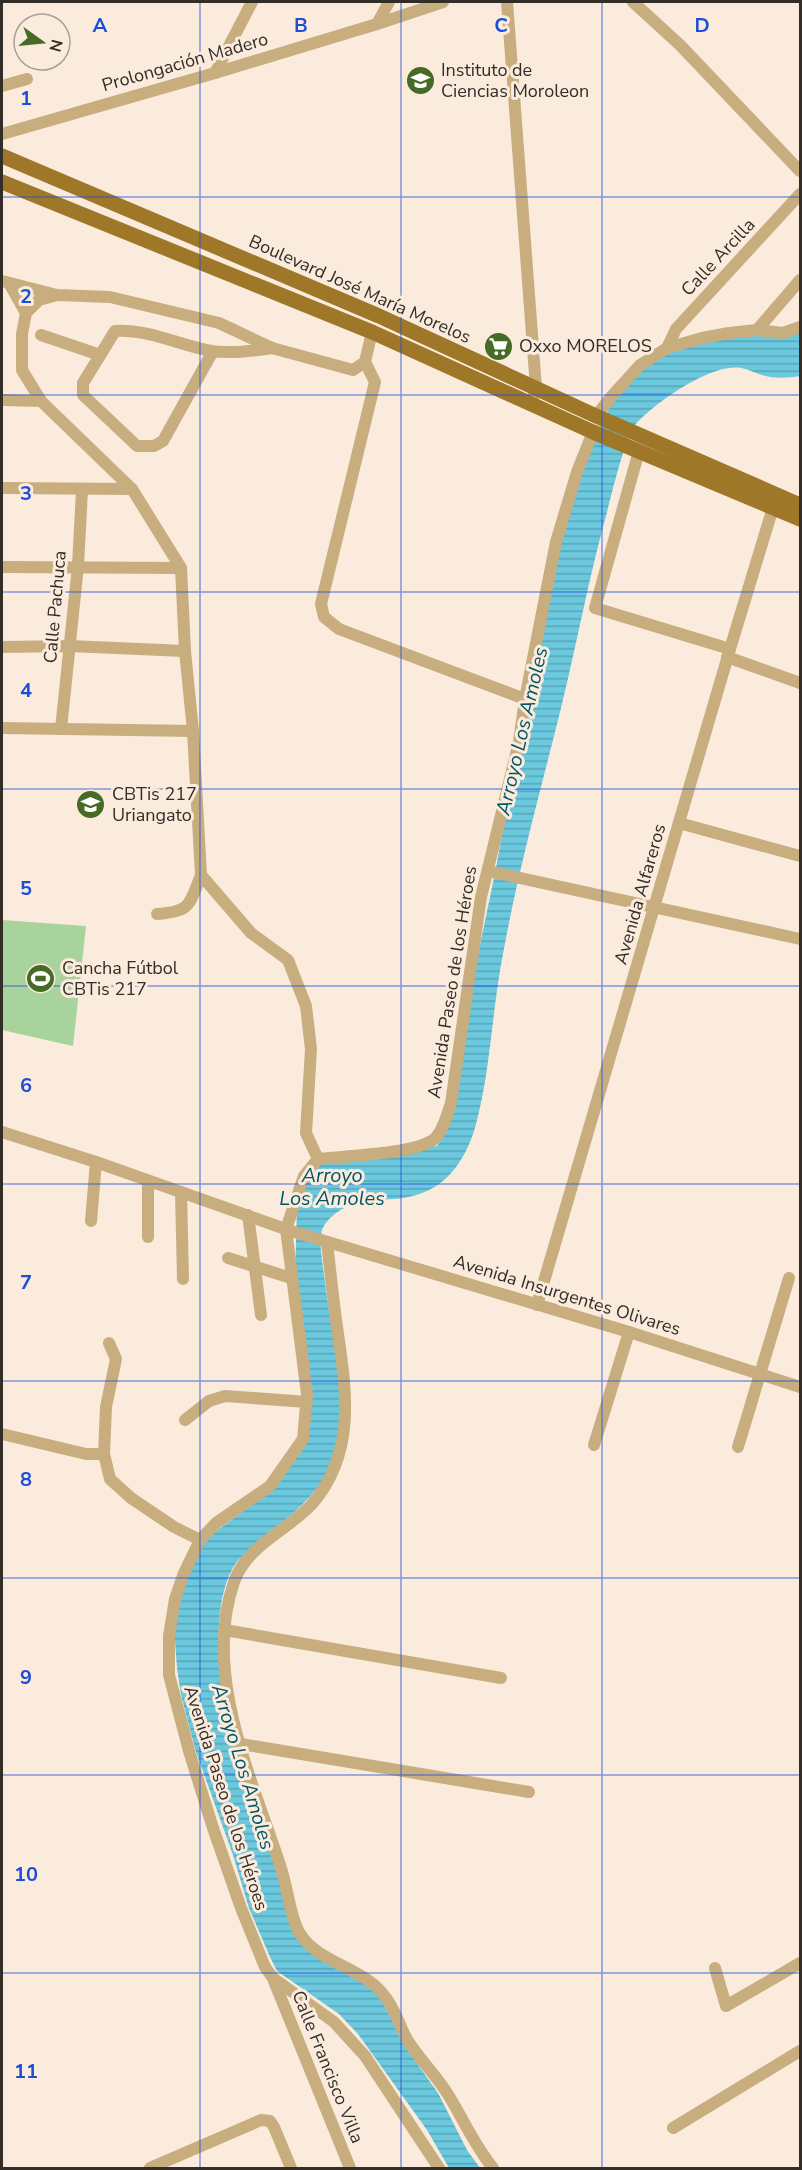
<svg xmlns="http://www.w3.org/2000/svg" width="802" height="2170" font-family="'Nunito Sans',sans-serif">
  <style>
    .green { fill: #a8d39c }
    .water { fill: url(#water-rules) }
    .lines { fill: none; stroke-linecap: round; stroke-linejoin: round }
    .minor { stroke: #c8ad7f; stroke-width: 12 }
    .major { stroke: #9e7729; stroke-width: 15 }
    .grid { fill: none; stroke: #1d4ed8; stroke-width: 1.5; stroke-opacity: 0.55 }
    .labels { text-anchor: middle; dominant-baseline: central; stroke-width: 6; stroke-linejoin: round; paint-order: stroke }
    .street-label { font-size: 18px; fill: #332d28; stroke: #faebdd }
    .poi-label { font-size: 18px; fill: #332d28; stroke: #faebdd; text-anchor: start }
    .water-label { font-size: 20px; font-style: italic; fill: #005665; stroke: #faebdd }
    .grid-label { font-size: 20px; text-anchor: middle; font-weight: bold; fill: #1d4ed8; stroke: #faebdd; stroke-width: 6; stroke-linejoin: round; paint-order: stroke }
  </style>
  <defs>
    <pattern id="water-rules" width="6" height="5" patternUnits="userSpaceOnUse" patternTransform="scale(1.5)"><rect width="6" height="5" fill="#6bc9df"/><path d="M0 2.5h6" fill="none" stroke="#59a4b5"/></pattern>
  </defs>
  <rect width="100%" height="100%" fill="#faebdd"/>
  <!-- green -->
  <path class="green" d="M2,920L86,926L73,1046L2,1030Z"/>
  <!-- water -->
  <path class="water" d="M800,329V376C787,378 775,379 762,375C755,373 748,369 741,368C711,363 654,403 635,425C624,439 609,506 603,527C587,587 576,647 561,708C541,789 518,871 503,954C492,1009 491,1066 477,1120C470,1150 453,1182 422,1193C391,1205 365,1193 336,1213C326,1221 321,1227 320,1241C322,1262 325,1283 328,1304C335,1351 350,1416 332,1462C319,1495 289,1517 263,1538C254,1546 243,1554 236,1563C218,1589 217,1635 220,1665L283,1885L292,1924L377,1992L411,2055L438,2093L467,2150L480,2168H449L427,2130L358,2034L339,2014L277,1971L270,1957L249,1908L233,1855L195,1749L181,1695L177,1668L174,1627L186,1578L204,1544L216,1531L271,1491L306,1439L295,1279L297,1206L306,1179L321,1163L404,1152L437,1146L448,1129L454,1109L476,964L495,873L506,814L523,745L559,549L569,502L602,423L617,392L658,356L702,340Z"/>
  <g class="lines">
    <!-- minor -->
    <g class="minor">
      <path d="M507,2L536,388L531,404"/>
      <path d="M633,2L680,45L800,171"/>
      <path d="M377,24L389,2"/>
      <path d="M215,73L252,2"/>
      <path d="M2,86L27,79"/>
      <path d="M2,134L215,73L377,24L443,2"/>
      <path d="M2,281L57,295L110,297L219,323L272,348L353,370L365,362L372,332"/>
      <path d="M9,283L26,313"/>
      <path d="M57,295L39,300L26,313L22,334V370L41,401L132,489L181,568L185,651L193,731L201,875L251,933L288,960L306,1006L311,1049L306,1133L318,1159"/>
      <path d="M757,330L800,280"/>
      <path d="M41,335L100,355"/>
      <path d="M667,348L676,329L800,194"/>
      <path d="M213,351L163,441L154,446H137L83,395V383L115,331C148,329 179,345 211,351C231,354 253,351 272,348"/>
      <path d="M365,362L375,382L321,604L324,617L339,629L525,699"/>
      <path d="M2,400L41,401"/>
      <path d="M596,416L611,397L640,365L667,348L702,338L729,333L757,330L783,333L800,327"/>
      <path d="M639,451L595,608L730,649"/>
      <path d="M2,488L132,489"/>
      <path d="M2,567L181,568"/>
      <path d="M2,647L69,646L185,651"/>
      <path d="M727,657L800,683"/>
      <path d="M2,728L193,731"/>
      <path d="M61,729L78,566L82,490"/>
      <path d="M679,823L800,856"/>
      <path d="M488,871L800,939"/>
      <path d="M157,914C191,912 189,905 201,875"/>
      <path d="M2,1132L96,1162L291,1231L629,1332L800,1387"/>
      <path d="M148,1181V1237"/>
      <path d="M181,1192L183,1279"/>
      <path d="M248,1215L261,1315"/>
      <path d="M91,1221L96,1162"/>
      <path d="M327,1242C330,1270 333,1298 337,1327C346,1389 357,1452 312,1504C287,1531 247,1545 234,1582C202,1673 252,1779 280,1865C287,1884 290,1917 299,1932C317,1963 360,1966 383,1994C395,2007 399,2026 408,2041C420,2060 437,2076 449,2096C464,2121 475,2146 493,2168"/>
      <path d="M228,1258L291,1278"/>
      <path d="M537,1305L730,649L775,501"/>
      <path d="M109,1343L116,1359L106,1407L104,1454L110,1479L131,1498L174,1527L200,1540"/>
      <path d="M185,1420L209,1401L225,1396L307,1402"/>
      <path d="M2,1434L86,1454H104"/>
      <path d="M594,1445L629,1332"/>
      <path d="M738,1447L789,1278"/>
      <path d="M225,1630L501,1678"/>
      <path d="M241,1744L529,1792"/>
      <path d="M715,1968L726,2006L800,1963"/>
      <path d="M274,1981L350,2168"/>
      <path d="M673,2128L800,2051"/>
      <path d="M150,2168L261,2120L270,2121L274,2127L291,2168"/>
      <path d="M439,2168L365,2056L334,2022L273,1978L265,1967L241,1908L213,1828L189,1751L169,1675V1636L175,1599L184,1573L200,1540L216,1523L270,1486L303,1439L307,1394L286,1229L304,1176L318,1159C345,1156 413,1154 433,1140C443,1133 447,1114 451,1103L481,897L519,742L525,699L556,542L577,472L593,432"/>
    </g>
    <!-- major -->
    <g class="major">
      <path d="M2,156L379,316L596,416L800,505"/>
      <path d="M2,182L372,332L593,432L800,519"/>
    </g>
  </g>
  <!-- grid -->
  <path class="grid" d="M200,2V2168M401,2V2168M602,2V2168M2,197H800M2,395H800M2,592H800M2,789H800M2,986H800M2,1184H800M2,1381H800M2,1578H800M2,1775H800M2,1973H800"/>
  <!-- icons -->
  <defs>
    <symbol id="school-disc" viewBox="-11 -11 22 22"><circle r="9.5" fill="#456b25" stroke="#faebdd"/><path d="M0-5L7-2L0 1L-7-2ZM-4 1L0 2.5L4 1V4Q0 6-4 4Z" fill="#fff"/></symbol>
    <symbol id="supermarket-disc" viewBox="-11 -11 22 22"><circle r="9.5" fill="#456b25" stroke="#faebdd"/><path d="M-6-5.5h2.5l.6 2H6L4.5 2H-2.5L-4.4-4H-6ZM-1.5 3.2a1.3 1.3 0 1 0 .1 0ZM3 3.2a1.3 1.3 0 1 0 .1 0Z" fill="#fff"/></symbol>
    <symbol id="stadium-disc" viewBox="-11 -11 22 22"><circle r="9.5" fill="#456b25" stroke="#faebdd"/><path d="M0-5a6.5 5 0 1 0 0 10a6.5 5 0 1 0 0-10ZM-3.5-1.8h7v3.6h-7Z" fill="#fff"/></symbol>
  </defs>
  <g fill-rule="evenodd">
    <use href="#school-disc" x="404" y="64" width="33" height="33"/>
    <use href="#supermarket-disc" x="482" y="330" width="33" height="33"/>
    <use href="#school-disc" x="74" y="788" width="33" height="33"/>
    <use href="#stadium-disc" x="24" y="962" width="33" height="33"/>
  </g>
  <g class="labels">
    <!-- street labels -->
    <g class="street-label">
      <text transform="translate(185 62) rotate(-16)">Prolongación Madero</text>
      <text transform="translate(718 257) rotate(-47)">Calle Arcilla</text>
      <text transform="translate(360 289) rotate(24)">Boulevard José María Morelos</text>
      <text transform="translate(55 607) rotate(-85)">Calle Pachuca</text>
      <text transform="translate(640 894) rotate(-74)">Avenida Alfareros</text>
      <text transform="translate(452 982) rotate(-81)">Avenida Paseo de los Héroes</text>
      <text transform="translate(567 1295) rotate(17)">Avenida Insurgentes Olivares</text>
      <text transform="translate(226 1798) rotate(72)">Avenida Paseo de los Héroes</text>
      <text transform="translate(328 2067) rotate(68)">Calle Francisco Villa</text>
    </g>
    <!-- poi labels -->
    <g class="poi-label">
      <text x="441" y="70">Instituto de<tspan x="441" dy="21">Ciencias Moroleon</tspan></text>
      <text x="519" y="346">Oxxo MORELOS</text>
      <text x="112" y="794">CBTis 217<tspan x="112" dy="21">Uriangato</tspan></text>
      <text x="62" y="968">Cancha Fútbol<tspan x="62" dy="21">CBTis 217</tspan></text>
    </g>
    <!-- water labels -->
    <g class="water-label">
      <text transform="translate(522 731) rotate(-77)">Arroyo Los Amoles</text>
      <text x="332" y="1175">Arroyo<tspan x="332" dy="23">Los Amoles</tspan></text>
      <text transform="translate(243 1767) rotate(73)">Arroyo Los Amoles</text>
    </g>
  </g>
  <g class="grid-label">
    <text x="100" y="32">A</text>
    <text x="301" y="32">B</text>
    <text x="501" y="32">C</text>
    <text x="702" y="32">D</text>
    <text x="26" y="105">1</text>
    <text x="26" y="303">2</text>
    <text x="26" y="500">3</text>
    <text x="26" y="697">4</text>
    <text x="26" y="895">5</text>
    <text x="26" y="1092">6</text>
    <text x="26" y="1289">7</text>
    <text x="26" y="1486">8</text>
    <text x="26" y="1684">9</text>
    <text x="26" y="1881">10</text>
    <text x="26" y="2078">11</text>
  </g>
  <!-- border -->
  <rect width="802" height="2170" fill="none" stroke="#332d28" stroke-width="6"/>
  <!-- north arrow -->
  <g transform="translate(42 42) rotate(105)"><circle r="28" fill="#faebdd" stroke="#aa9f95" stroke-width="1.5"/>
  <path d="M0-4.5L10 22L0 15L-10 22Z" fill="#456b25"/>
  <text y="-9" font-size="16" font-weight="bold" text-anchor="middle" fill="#332d28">N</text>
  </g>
</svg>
